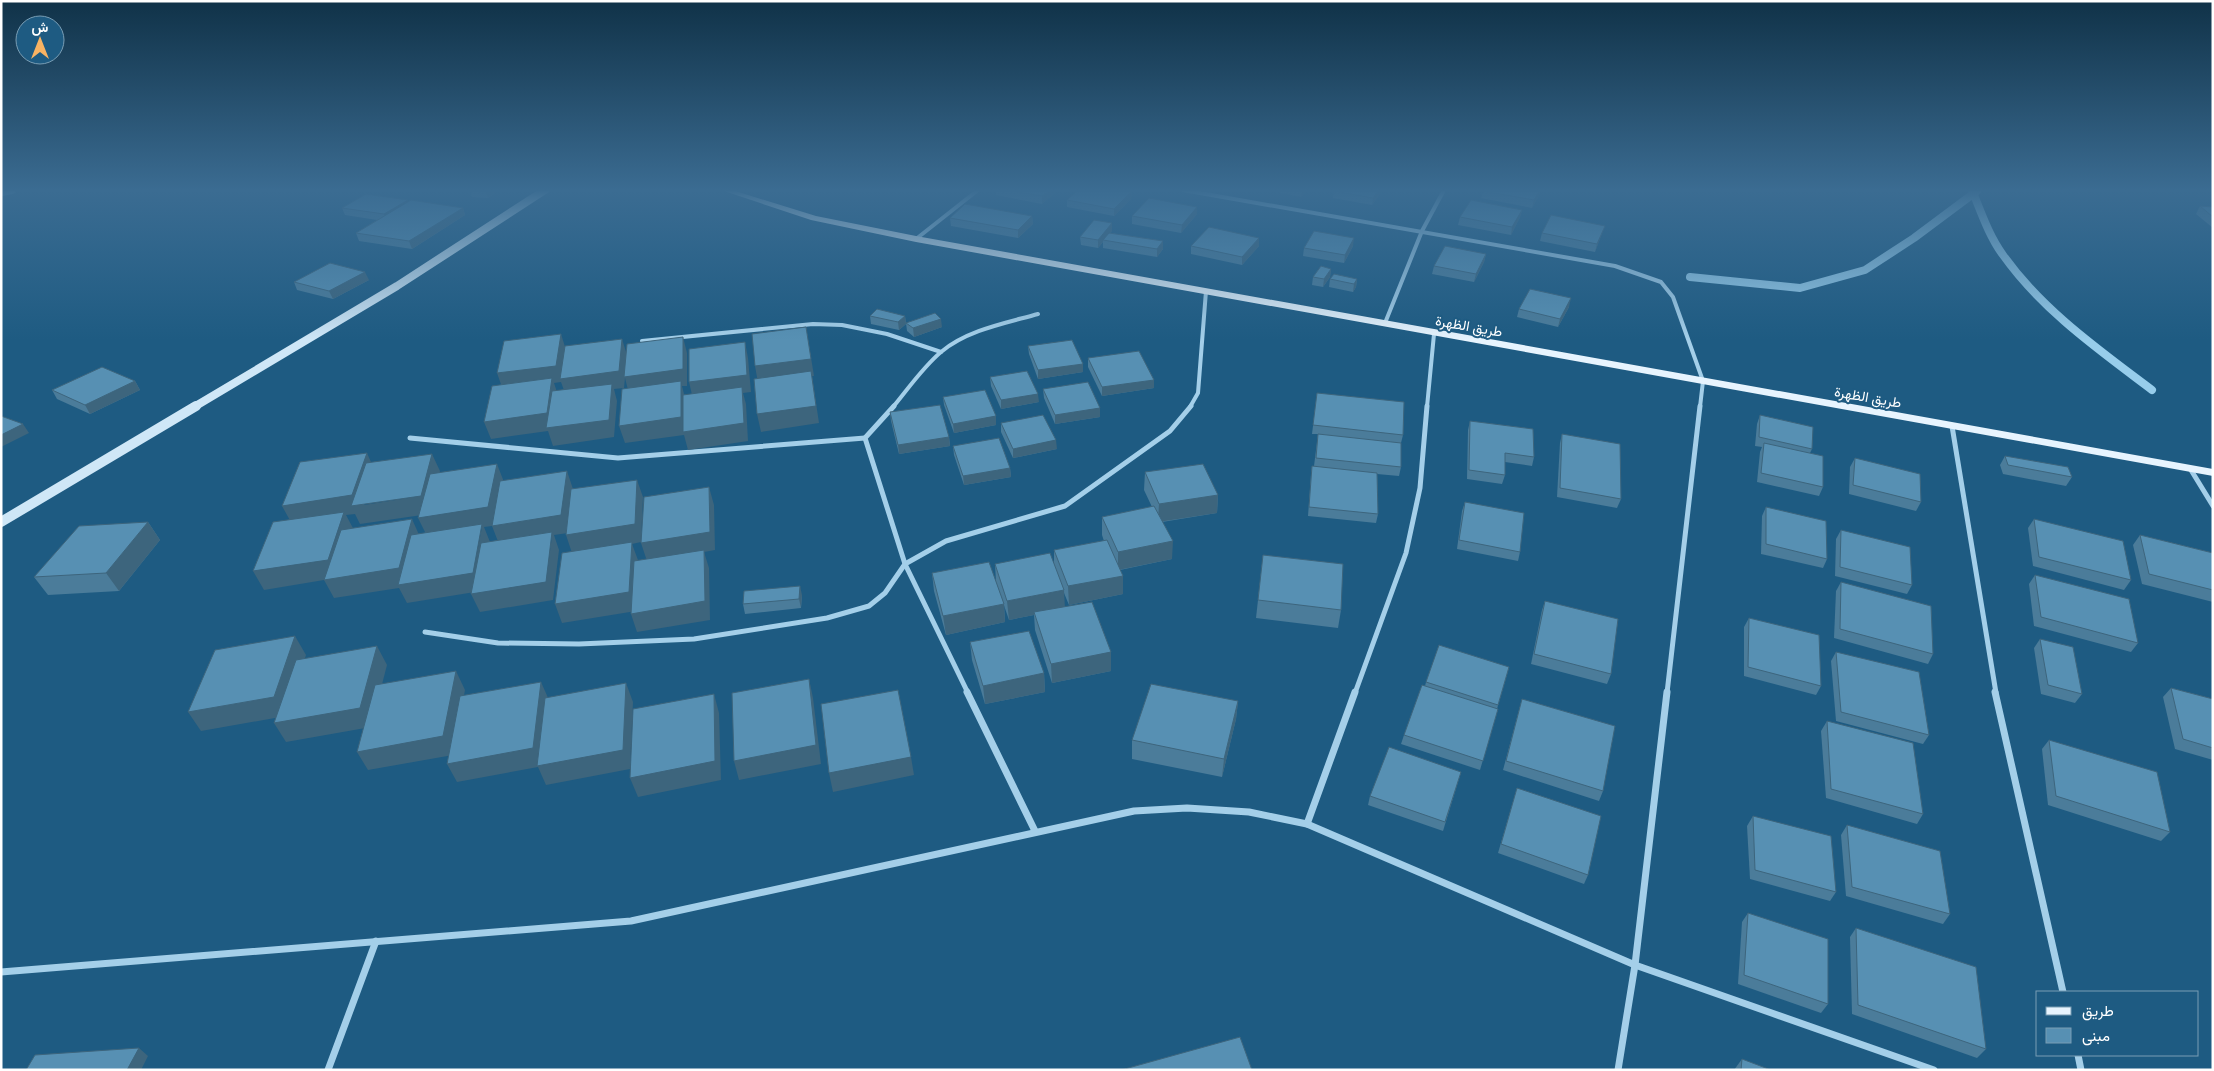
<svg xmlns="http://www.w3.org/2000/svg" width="2214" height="1071" font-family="Raleway,Vazirmatn,sans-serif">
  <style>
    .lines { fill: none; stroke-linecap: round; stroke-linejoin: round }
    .stream { stroke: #97cdeb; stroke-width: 8 }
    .street-far2 { stroke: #a4cfe9; stroke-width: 4 }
    .street-far1 { stroke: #a4cfe9; stroke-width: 5 }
    .street { stroke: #a4cfe9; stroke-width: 7 }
    .secondary-far1 { stroke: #cfe7f7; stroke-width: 8 }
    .secondary { stroke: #cfe7f7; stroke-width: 10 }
    .primary { fill: #e7f4fe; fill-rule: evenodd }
    .wall { fill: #4b7c9a }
    .shaded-wall { fill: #3d657d; fill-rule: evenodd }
    .building { fill: #5790b3; stroke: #3d657d }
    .labels { text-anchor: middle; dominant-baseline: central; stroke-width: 4; stroke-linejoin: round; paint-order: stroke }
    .street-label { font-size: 14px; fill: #fff; stroke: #1e5b82 }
  </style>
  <rect width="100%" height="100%" fill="#1e5b82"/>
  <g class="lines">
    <!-- stream -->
    <g class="stream">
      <path d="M1972,190C1981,212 1989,236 2003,255C2042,310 2099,350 2152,390"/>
      <path d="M1,192L12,190"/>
      <path d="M1690,277L1800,288L1865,270L1914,238L1977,191L1975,190"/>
    </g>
    <!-- street-far2 -->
    <g class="street-far2">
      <path d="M1183,190L1615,266L1661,282L1673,297L1703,381L1700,407"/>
      <path d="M916,239L978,190"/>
      <path d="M1385,323L1422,231L1444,190"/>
      <path d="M642,341L813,324L842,325L887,334L941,352"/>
      <path d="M893,407C908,389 923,367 941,352C967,330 1006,323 1038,314"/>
      <path d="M1190,407L1198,393L1206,291"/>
      <path d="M1427,407L1434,334"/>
    </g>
    <!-- street-far1 -->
    <g class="street-far1">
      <path d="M1952,426L1996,693"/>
      <path d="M410,438L618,458L865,438"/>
      <path d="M2191,470L2213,506"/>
      <path d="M425,632L498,643L579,644L694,639L827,618L869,606L885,593L905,564L865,438L894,406"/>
      <path d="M968,693L905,564L946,541L1065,506L1170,431L1191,406"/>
      <path d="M1355,693L1406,553L1420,488L1427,406"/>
      <path d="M1667,693L1700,406"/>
    </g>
    <!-- street -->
    <g class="street">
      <path d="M967,692L1035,831"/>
      <path d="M1995,692L2063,992"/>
      <path d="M1307,824L1355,692"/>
      <path d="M1,972L631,921L1134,811L1187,808L1249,812L1307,824L1635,965L1934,1070"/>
      <path d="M2078,1055L2081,1070"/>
      <path d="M328,1070L376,941"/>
      <path d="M1618,1070L1635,965L1667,692"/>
    </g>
    <!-- secondary-far1 -->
    <path class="secondary-far1" d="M194,407L397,286L545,190"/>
    <!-- secondary -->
    <path class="secondary" d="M1,522L196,406"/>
    <!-- primary -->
    <path class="primary" d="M721,190H732L816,216L916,236L2213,469V476L916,242L811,220Z"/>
  </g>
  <!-- wall -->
  <g class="wall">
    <path d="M390,190H431L427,192Z"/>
    <path d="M470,190H499L488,198L472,197Z"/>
    <path d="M996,190H1058L1042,204L996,195Z"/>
    <path d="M1266,190H1308L1301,197Z"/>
    <path d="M1484,190H1542L1532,208L1481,198Z"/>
    <path d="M1132,191L1131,199L1114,216L1067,207V200Z"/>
    <path d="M1334,191L1380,194L1372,205L1333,198Z"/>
    <path d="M408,200V202L463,208L465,215L412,249L359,241L356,233L377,220L345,215L342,208Z"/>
    <path d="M2200,206L2213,207V228L2196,214Z"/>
    <path d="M1197,207V214L1181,233L1132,224V216Z"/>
    <path d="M1522,210L1520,217L1511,235L1458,225L1460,217Z"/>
    <path d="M1032,216L1033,224L1018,238L951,226L950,218Z"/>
    <path d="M1112,231L1110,233L1163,241V249L1157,257L1103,248V242L1098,248L1081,245L1080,237Z"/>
    <path d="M1542,233H1602L1595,252L1540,241Z"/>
    <path d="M1259,238V246L1242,265L1191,254V246Z"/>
    <path d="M1353,246L1344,263L1303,256L1304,248Z"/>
    <path d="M1486,254L1484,262L1474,282L1432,274L1434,266Z"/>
    <path d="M1331,269L1330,277L1323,287L1312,285L1313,277Z"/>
    <path d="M1330,279H1357L1356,287L1353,292L1329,287Z"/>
    <path d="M369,280L333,299L297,290L294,282Z"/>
    <path d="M1569,307L1558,327L1517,317L1519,309Z"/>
    <path d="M870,316H905L906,324L899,330L871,324Z"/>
    <path d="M906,323L942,327L914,337L907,331Z"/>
    <path d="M1028,346L1083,364V372L1038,379L1029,354Z"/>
    <path d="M1088,358L1154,380V388L1102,396L1088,367Z"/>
    <path d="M990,377L1039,402L1001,409L991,386Z"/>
    <path d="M135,381L140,390L90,414L57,399L52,390Z"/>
    <path d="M1043,389L1100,417L1055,424L1044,398Z"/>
    <path d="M1317,393L1403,435L1401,443V467L1399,476L1377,474L1378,514L1376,523L1308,516L1311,475L1312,466H1314L1318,434H1312Z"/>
    <path d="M943,397L996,425L954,433L944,405Z"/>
    <path d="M890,412L949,437L950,446L899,454L891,421Z"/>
    <path d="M1760,415L1812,449L1810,453L1823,487L1819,496L1757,482L1760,452L1762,447L1755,446L1757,424Z"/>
    <path d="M1470,421L1534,457L1532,466L1505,462V475L1502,484L1467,479L1468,430Z"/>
    <path d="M1001,423L1057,449L1013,458L1001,432Z"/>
    <path d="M1562,434L1621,499L1617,508L1557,497L1560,443Z"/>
    <path d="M953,446L1010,468L1011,477L964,485L954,455Z"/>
    <path d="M2005,456L2072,477L2066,486L2003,474L2000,465Z"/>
    <path d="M1855,458L1921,502L1916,511L1849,494L1850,467Z"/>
    <path d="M1145,472L1218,495L1217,513L1162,522L1172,559L1120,570L1123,576V594L1069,605L1064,593V607L1111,671L1052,683L1035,630L1034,615L1009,620L996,582L995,564L1054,565V550L1104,541L1102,535V517L1152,507L1144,490Z"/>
    <path d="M1465,502L1520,552L1518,561L1457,549L1462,511Z"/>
    <path d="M1766,507L1827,559L1823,568L1761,554L1762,516Z"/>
    <path d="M2034,519L2131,580L2124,590L2033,566L2028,528Z"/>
    <path d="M148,522L160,540L119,591L48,595L34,577Z"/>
    <path d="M1841,530L1912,585L1907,594L1835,576L1836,539Z"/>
    <path d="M2140,535L2213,553V602L2142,584L2133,545Z"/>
    <path d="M1263,555L1341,610L1338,628L1256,618Z"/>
    <path d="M932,573L1004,604L1005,622L946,635L934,591Z"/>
    <path d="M2035,575L2138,643L2131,652L2034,626L2029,584Z"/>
    <path d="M1841,582L1933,654L1928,664L1834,638L1836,591Z"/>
    <path d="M802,595L801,608L745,614L743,604Z"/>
    <path d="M1545,601L1611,674L1607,684L1531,664L1542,610Z"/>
    <path d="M1749,618L1821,686L1816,695L1744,676V627Z"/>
    <path d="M2040,639L2082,694L2075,703L2041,694L2034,648Z"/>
    <path d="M970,642L1044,673L1045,692L985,704L972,660Z"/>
    <path d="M1836,652L1929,735L1923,744L1836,721L1831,661Z"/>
    <path d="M1509,667L1497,709H1498L1480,770L1401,744L1404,735L1425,686L1426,682Z"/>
    <path d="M2171,688L2213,699V760L2175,749L2163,697Z"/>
    <path d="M1522,699L1603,791L1599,801L1503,770Z"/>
    <path d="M1238,701L1236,719L1222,777L1132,759V740Z"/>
    <path d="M1827,721L1923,814L1917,824L1826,798L1821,731Z"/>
    <path d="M2049,740L2170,832L2161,841L2048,805L2042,749Z"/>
    <path d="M1461,772L1443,831L1368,805L1370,796Z"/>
    <path d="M1517,788L1588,875L1584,884L1498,853Z"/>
    <path d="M1753,816L1836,892L1830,901L1750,879L1747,826Z"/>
    <path d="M1847,825L1950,914L1943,924L1846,896L1841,835Z"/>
    <path d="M1748,913L1828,1004L1821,1013L1738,984L1742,922Z"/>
    <path d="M1856,928L1986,1049L1977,1058L1852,1014L1850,937Z"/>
    <path d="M1742,1059L1741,1070H1734Z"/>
  </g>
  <!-- shaded-wall -->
  <g class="shaded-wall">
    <path d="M487,190H499L488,198L485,191Z"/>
    <path d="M1050,190H1058L1042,204V196Z"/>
    <path d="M1302,190H1308L1301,197Z"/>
    <path d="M1379,190H1381L1380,194L1372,205L1373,198Z"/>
    <path d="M1540,190H1542L1541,191L1532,208L1534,200Z"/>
    <path d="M1132,191L1131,199L1114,216V209Z"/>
    <path d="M408,200L411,208L387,222L384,214Z"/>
    <path d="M1197,207V214L1181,233L1182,225Z"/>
    <path d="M463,208L465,215L412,249L409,241Z"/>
    <path d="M1522,210L1520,217L1511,235L1512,227Z"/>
    <path d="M1032,216L1033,224L1018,238V230Z"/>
    <path d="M1112,223V231L1104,240H1103V242L1098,248V240Z"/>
    <path d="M1605,226L1602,233L1595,252L1597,244Z"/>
    <path d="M1259,238V246L1242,265V257Z"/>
    <path d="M1354,238L1353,246L1344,263L1345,255Z"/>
    <path d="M1163,241V249L1157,257V249Z"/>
    <path d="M1486,254L1484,262L1474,282L1476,274Z"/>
    <path d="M1331,269L1330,277L1323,287L1324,279Z"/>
    <path d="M365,272L369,280L333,299L329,291Z"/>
    <path d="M1357,279L1356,287L1353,292L1354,284Z"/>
    <path d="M1571,298L1569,307L1558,327L1560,319Z"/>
    <path d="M905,316L906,324L899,330L898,322Z"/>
    <path d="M941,319L942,327L914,337L913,328Z"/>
    <path d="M806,327L814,376H812L819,423L761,432L757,414L758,383L755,366Z"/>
    <path d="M561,334L566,350L622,339L627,355L683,337L687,353V386H682L685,398L693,399L689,382L745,342L748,358L751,392L743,393L746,404L748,441L688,450L684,435L625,443L619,426L629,394L625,378L624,388L614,389L617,401L614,437L553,446L548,431L491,439L484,422L503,390L497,373ZM561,382L566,396L558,395L554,383Z"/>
    <path d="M1083,364V372L1038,379V370Z"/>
    <path d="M1154,380V388L1102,396V387Z"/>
    <path d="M135,381L140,390L90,414L85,405Z"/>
    <path d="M1038,394L1039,402L1001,409V400Z"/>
    <path d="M1100,408V417L1055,424V415Z"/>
    <path d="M996,416V425L954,433L953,424Z"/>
    <path d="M23,424L29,433L1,447V435Z"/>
    <path d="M949,437L950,446L899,454L898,445Z"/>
    <path d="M1056,440L1057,449L1013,458V449Z"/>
    <path d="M367,453L375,471L364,505L421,496L432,454L440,471L429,514L360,524L355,514L346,515L354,530L338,577L399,568L412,519L420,537L409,583L473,573L482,527L427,536L418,518L488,507L497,464L504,482L495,525L561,515L567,471L573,489L568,533L554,535L559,550L553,600L480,612L471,594L546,582L552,536L499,544L492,526L484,527L490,542L481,591L407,603L399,588L334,598L324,580L264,590L253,571L328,560L343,516L292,524L282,506L352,495Z"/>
    <path d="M1010,468L1011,477L964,485L963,476Z"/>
    <path d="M637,480L643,497L641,542L632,544L638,560L636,611L562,623L555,604L572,553L566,535Z"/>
    <path d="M709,487L714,505L715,550L704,552L709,568L710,620L637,632L631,614L647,561L641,543Z"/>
    <path d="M1218,495L1217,513L1158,522L1159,504Z"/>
    <path d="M148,522L160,540L119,591L106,573Z"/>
    <path d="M1173,541L1172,559L1118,570V552Z"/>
    <path d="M1123,576V594L1069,605L1068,586Z"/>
    <path d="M800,586L802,595L801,608L799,599Z"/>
    <path d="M1064,590L1065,609L1034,612V615L1009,620L1007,601Z"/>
    <path d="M1004,604L1005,622L946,635L943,616Z"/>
    <path d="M295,636L306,655L286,716L201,731L188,712Z"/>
    <path d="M377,646L387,665L371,727L286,742L274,723Z"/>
    <path d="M1111,652V671L1052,683L1051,664Z"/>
    <path d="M456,671L465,690L453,755L368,770L357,752Z"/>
    <path d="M1044,673L1045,692L985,704L983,686Z"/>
    <path d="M809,679L813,698L821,764L739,780L734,761Z"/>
    <path d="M541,682L549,700L626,683L633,702L630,769L546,785L538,767L457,782L447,764Z"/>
    <path d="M714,694L719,713L721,780L638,797L630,778Z"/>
    <path d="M1238,701L1236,719L1222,777L1224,759Z"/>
    <path d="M911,757L914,775L833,792L829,773Z"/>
    <path d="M139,1048L148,1056L141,1070H127Z"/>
  </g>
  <!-- building -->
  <g class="building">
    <path d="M470,190H487L485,191Z"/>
    <path d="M1007,190H1050L1042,196Z"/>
    <path d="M1078,190H1122L1132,191L1114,209L1067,200Z"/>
    <path d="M1335,190H1379L1373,198L1334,191Z"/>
    <path d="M1484,190H1540L1534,200L1483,191Z"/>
    <path d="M366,194L408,200L384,214L342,208Z"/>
    <path d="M1149,198L1197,207L1182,225L1132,216Z"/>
    <path d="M411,200L463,208L409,241L356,233Z"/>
    <path d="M1471,200L1522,210L1512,227L1460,217Z"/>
    <path d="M965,204L1032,216L1018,230L950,218Z"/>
    <path d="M2200,206L2213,207V217Z"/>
    <path d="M1551,215L1605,226L1597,244L1542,233Z"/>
    <path d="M1094,220L1112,223L1098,240L1080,237Z"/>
    <path d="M1209,227L1259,238L1242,257L1191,246Z"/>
    <path d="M1314,231L1354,238L1345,255L1304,248Z"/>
    <path d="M1109,233L1163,241L1157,249L1103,240Z"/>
    <path d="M1445,246L1486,254L1476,274L1434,266Z"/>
    <path d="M330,263L365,272L329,291L294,282Z"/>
    <path d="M1321,266L1331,269L1324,279L1313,277Z"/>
    <path d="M1334,274L1357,279L1354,284L1330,279Z"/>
    <path d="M1530,289L1571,298L1560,319L1519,309Z"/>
    <path d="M877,309L905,316L898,322L870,316Z"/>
    <path d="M935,313L941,319L913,328L906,323Z"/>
    <path d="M806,327L811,359L755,366L752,334Z"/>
    <path d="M561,334L556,366L497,373L504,341Z"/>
    <path d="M683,337V369L624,377L627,344Z"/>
    <path d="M622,339L619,371L560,379L565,346Z"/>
    <path d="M1072,340L1083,364L1038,370L1028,346Z"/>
    <path d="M745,342L747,375L689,382V349Z"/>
    <path d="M1139,351L1154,380L1102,387L1088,358Z"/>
    <path d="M102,367L135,381L85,405L52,390Z"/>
    <path d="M811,371L816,406L757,414L754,379Z"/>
    <path d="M1027,371L1038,394L1001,400L990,377Z"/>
    <path d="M552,378L547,413L484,422L492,386Z"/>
    <path d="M681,381V417L619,426L622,389Z"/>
    <path d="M1088,382L1100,408L1055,415L1043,389Z"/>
    <path d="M612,384L609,420L546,428L552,391Z"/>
    <path d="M742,387L744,423L683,432V395Z"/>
    <path d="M985,390L996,416L953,424L943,397Z"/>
    <path d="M1317,393L1404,402L1403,435L1313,425Z"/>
    <path d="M940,405L949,437L898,445L890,412Z"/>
    <path d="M1043,415L1056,440L1013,449L1001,423Z"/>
    <path d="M1760,415L1813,427L1812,449L1759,437Z"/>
    <path d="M1,416L23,424L1,435Z"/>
    <path d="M1470,421L1533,429L1534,457L1505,453V475L1469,470Z"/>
    <path d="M1318,434L1401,443V467L1316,458Z"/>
    <path d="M1562,434L1620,444L1621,499L1560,488Z"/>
    <path d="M999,438L1010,468L963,476L953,446Z"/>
    <path d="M1764,443L1823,456V487L1761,473Z"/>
    <path d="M367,453L352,495L282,506L300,462Z"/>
    <path d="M432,454L421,496L351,506L366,463Z"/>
    <path d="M2005,456L2068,467L2072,477L2008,465Z"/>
    <path d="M1855,458L1920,474L1921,502L1853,485Z"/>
    <path d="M497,464L488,507L418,518L430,474Z"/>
    <path d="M1203,464L1218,495L1159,504L1145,472Z"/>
    <path d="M1312,466L1377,473L1378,514L1309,507Z"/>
    <path d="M567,471L561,515L492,526L500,481Z"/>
    <path d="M637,480L635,524L566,535L571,489Z"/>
    <path d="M709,487L710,532L641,543L644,497Z"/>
    <path d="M1465,502L1524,513L1520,552L1459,540Z"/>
    <path d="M1154,506L1173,541L1118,552L1102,517Z"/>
    <path d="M1766,507L1826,521L1827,559L1766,544Z"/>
    <path d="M344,512L328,560L253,571L273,522Z"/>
    <path d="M412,519L399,568L324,580L341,530Z"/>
    <path d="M2034,519L2123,541L2131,580L2039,557Z"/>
    <path d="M148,522L106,573L34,577L79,526Z"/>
    <path d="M482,524L473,573L398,585L411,535Z"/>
    <path d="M1841,530L1910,547L1912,585L1840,567Z"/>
    <path d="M552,532L546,582L471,594L481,543Z"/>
    <path d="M2140,535L2213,553V590L2149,574Z"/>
    <path d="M1107,540L1123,576L1068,586L1054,550Z"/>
    <path d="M632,542L629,592L555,604L562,553Z"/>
    <path d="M704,550L705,601L631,614L634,561Z"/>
    <path d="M1050,553L1064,590L1007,601L995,564Z"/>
    <path d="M1263,555L1343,564L1341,610L1258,600Z"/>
    <path d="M989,562L1004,604L943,616L932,573Z"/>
    <path d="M2035,575L2129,599L2138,643L2041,617Z"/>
    <path d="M1841,582L1931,606L1933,654L1840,629Z"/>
    <path d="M800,586L799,599L743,604L744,591Z"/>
    <path d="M1545,601L1618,619L1611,674L1534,654Z"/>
    <path d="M1092,602L1111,652L1051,664L1034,612Z"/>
    <path d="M1749,618L1819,635L1821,686L1748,667Z"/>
    <path d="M1029,631L1044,673L983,686L970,642Z"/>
    <path d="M295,636L274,697L188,712L215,650Z"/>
    <path d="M2040,639L2073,647L2082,694L2048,685Z"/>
    <path d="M1439,645L1509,667L1498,705L1426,682Z"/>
    <path d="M377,646L360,708L274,723L296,660Z"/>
    <path d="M1836,652L1919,672L1929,735L1841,712Z"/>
    <path d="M456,671L443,736L357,752L375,685Z"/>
    <path d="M809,679L816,745L734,761L732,693Z"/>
    <path d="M541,682L533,748L447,764L460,696Z"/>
    <path d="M626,683L623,750L537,766L545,698Z"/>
    <path d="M1151,684L1238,701L1224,759L1132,740Z"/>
    <path d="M1422,685L1498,709L1483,761L1404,735Z"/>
    <path d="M2171,688L2213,699V748L2183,739Z"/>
    <path d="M898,690L911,757L829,773L821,704Z"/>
    <path d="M714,694L715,761L630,778L633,709Z"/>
    <path d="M1522,699L1615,726L1603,791L1506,761Z"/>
    <path d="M1827,721L1913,743L1923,814L1831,789Z"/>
    <path d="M2049,740L2157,772L2170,832L2056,796Z"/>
    <path d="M1389,747L1461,772L1445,822L1370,796Z"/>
    <path d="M1517,788L1601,816L1588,875L1501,844Z"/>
    <path d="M1753,816L1831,836L1836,892L1755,870Z"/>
    <path d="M1847,825L1940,851L1950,914L1852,887Z"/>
    <path d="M1748,913L1828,939V1004L1744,975Z"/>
    <path d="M1856,928L1976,967L1986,1049L1858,1005Z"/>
    <path d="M1240,1037L1252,1070H1121Z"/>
    <path d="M139,1048L127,1070H26L35,1055Z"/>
    <path d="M1742,1059L1771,1070H1741Z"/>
  </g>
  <!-- sky -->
  <linearGradient id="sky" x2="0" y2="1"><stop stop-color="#103248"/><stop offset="0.56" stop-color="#3b6c92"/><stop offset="1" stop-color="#3b6c92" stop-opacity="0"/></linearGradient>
  <rect width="2214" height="340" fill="url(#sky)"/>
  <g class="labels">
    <!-- street labels -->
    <g class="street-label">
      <text transform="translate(1469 326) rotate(10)">طريق الظهرة</text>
      <text transform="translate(1868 397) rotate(10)">طريق الظهرة</text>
    </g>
  </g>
  <!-- border -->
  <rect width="2214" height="1071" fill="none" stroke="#ffffff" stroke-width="5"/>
  <!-- legend -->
  <rect x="2036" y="991" width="162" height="65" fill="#1e5b82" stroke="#789db4"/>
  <rect x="2046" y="1007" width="25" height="8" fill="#e7f4fe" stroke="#789db4"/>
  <text x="2082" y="1016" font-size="15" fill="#ffffff">طريق</text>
  <rect x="2046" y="1028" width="25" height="15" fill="#5790b3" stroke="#789db4"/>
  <text x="2082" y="1041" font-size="15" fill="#ffffff">مبنى</text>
  <!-- north arrow -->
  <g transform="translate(40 40)"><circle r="24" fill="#1e5b82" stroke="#789db4"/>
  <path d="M0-4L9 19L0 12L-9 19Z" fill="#f8b363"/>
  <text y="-8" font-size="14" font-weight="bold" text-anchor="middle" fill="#ffffff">ش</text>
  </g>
</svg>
